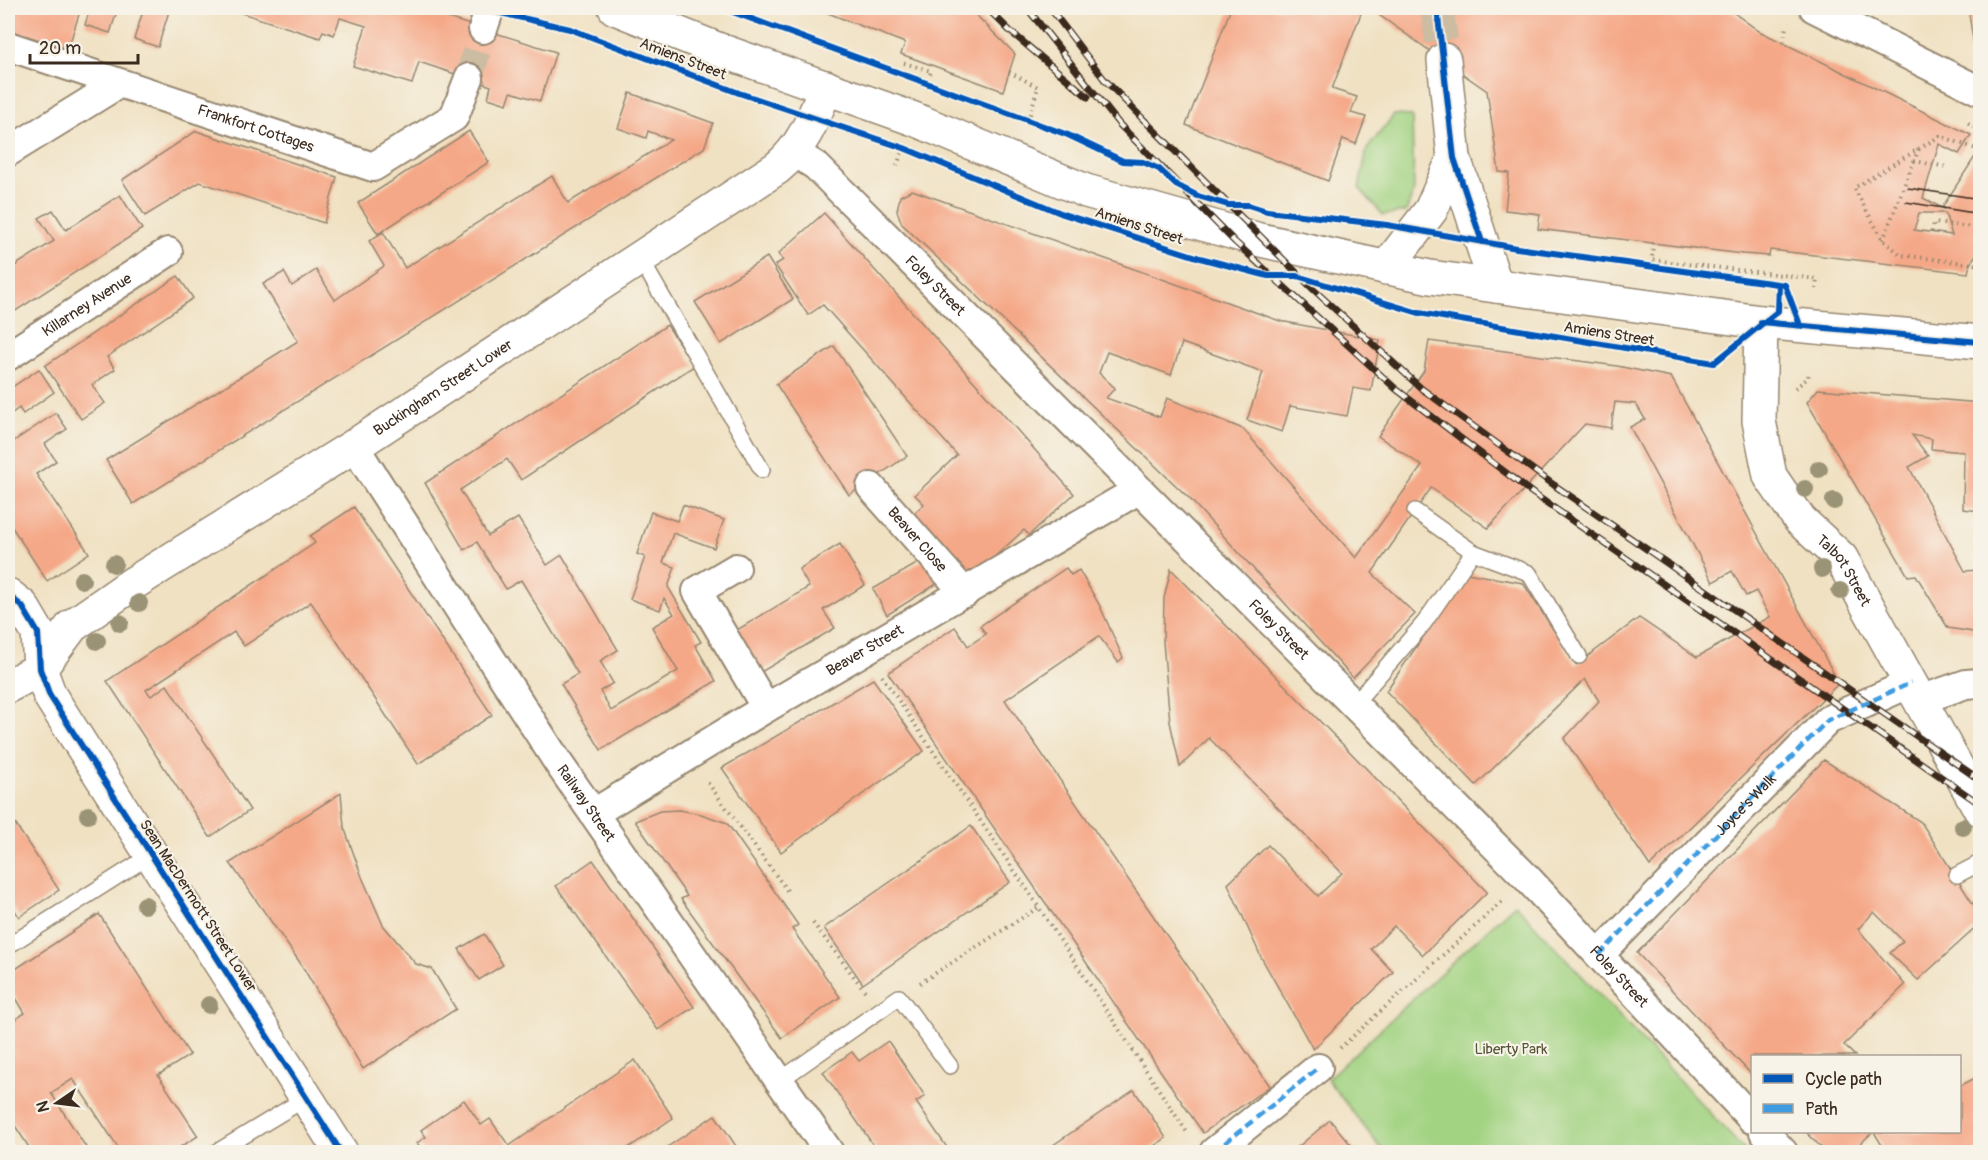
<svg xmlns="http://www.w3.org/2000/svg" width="1988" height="1160" font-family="Pangolin,sans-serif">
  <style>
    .green { fill: #a2d382; stroke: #6e7e50; stroke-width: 1.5 }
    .building { fill: #f5a887; fill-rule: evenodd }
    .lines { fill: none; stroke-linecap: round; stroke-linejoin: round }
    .street-tunnel { stroke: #ccbca1; stroke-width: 28; stroke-dasharray: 28 14; stroke-linecap: butt }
    .secondary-tunnel { stroke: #ccbca1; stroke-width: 33; stroke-dasharray: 33 16; stroke-linecap: butt }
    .lane-casing { stroke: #968670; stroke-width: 18 }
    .street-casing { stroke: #968670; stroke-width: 32 }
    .secondary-casing { stroke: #968670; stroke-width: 36 }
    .path { stroke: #968670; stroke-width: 4; stroke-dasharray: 1.5 4.5; stroke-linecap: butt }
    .lane { stroke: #fff; stroke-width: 15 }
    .street { stroke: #fff; stroke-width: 28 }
    .secondary { stroke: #fff; stroke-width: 33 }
    .tram { stroke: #3b2a1e; stroke-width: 1.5 }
    .rail-casing { stroke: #3b2a1e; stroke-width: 7 }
    .rail { stroke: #f7f3e8; stroke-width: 4.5; stroke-dasharray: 14; stroke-linecap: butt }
    .quiet { stroke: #3f9ce0; stroke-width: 4.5; stroke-dasharray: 9 4.5; stroke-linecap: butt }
    .cycleway-casing { stroke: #f7f3e8; stroke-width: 10 }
    .cycleway { stroke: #0057b8; stroke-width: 6 }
    .tree { fill: #9b9376 }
    .labels { text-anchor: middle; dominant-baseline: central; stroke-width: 4.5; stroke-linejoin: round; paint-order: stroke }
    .street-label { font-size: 15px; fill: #3b2a1e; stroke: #f7f3e8 }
    .park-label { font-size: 15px; fill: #555437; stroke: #f7f3e8 }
  </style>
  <rect width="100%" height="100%" fill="#f7f3e8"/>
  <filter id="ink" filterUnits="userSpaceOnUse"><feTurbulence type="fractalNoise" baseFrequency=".0167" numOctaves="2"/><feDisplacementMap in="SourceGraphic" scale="12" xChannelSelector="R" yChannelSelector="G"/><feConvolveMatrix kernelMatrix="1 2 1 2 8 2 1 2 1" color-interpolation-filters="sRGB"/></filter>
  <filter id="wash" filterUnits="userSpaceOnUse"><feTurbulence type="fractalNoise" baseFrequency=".008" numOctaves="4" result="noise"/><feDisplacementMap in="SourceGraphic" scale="24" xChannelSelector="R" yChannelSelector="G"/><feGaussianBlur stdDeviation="1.35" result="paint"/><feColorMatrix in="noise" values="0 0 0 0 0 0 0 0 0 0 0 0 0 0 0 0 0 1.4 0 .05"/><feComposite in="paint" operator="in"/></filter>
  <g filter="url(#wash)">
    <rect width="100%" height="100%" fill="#f0e1c2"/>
    <!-- green -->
    <g class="green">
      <path d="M1394,115L1412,116L1414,190L1406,212L1383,215L1359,188L1367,149Z"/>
      <path d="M1515,904L1746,1152H1384L1327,1079Z"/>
    </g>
    <g id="blocks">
      <!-- building -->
      <g class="building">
        <path d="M15,8H81L68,49L8,30Z"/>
        <path d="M90,8H118L110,33L85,25Z"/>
        <path d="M144,8H170L158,47L134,39Z"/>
        <path d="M226,8H416L556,52L540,101L511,92L507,104L488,98L491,86L419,62L412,84L353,66L366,26L340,18L334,35L323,31L320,38Z"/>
        <path d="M815,8H969L1015,54L1003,91L901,54L905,43Z"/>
        <path d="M1231,8H1363L1332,89L1357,97L1351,113L1366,117L1356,144L1343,139L1328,181L1186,125Z"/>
        <path d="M1369,8H1727L1759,31L1971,135L1959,154L1939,144L1923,198L1944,209L1943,206L1980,149V248L1970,264L1968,273L1770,250L1769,256L1743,254L1538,229L1540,214L1505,210L1509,173L1499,172L1487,91ZM1919,213H1945L1952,235L1914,230Z"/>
        <path d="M1968,8H1980V54L1975,52Z"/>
        <path d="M630,93L713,123L704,148L133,504L106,460L298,341L263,284L284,272L292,286L316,270L335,300L384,266L369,241L383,232L405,268L552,176L568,203L671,140L648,131L646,138L618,128Z"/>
        <path d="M196,131L337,177L324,223L200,182L145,216L122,180Z"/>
        <path d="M469,131L489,162L378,234L358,203Z"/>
        <path d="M912,190L1280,321L1380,340L1371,391L1353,388L1347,416L1290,406L1282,432L1247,420L1263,372L1182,343L1171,375L1107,352L1099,373L1115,388L1106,398L1160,417L1167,398L1243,429L1356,558L1422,466L1378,436L1424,371L1429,341L1617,366L1671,377L1839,683L1650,866L1564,739L1599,701L1585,679L1476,785L1386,691L1467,573L1523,583L1576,665L1639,618L1697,657L1770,617L1756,591L1746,596L1732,571L1713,582L1630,427L1645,419L1636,404L1615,402L1611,428L1585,424L1488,528L1431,488L1372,573L1415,614L1353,678L1189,498L902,224L897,211L900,196Z"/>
        <path d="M120,195L142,229L14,312L8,302V270L54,241L39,218L53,210L66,230Z"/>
        <path d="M824,213L1074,494L1029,535L1024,530L969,580L911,516L924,504L915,495L957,455L823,305L808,315L775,265L783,260L778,254Z"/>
        <path d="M767,257L793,299L721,344L695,302Z"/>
        <path d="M178,276L193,298L107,357L115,369L92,385L105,403L81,419L45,366Z"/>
        <path d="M667,325L694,366L521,480L507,459L460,490L488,536L518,518L547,565L562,555L618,650L600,661L613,683L600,691L611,711L678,671L652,627L674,614L664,598L660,610L630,599L645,557L637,554L651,512L677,521L683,505L724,520L714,548L673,533L663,563L675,567L668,587L701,642L695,645L716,681L601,750L561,684L578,674L521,580L506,589L477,542L464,550L425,483Z"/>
        <path d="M834,346L907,456L849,495L776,384Z"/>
        <path d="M39,369L54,392L23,414L19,408L8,416V390Z"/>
        <path d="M1818,389L1980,403V511L1963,509L1964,452L1931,449L1932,439L1912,435L1928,456L1909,467L1965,571L1980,570V633L1948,628L1916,575L1908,576L1807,402Z"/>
        <path d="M56,413L67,429L45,444L56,461L36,474L89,553L47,581L8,521V431L14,441Z"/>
        <path d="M354,507L492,715L418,764L311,602L244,646L234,632L146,690L151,696L167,685L250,810L210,837L107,681L315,543L310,536Z"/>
        <path d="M840,544L865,585L823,610L835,628L761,672L737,630L809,587L799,569Z"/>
        <path d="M927,558L943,580L887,615L873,589Z"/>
        <path d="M1066,568L1071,575L1079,570L1100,606L1123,658L1118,662L1099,636L1005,700L1270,1086L1203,1133L888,673L955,627L968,646L986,634L980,626Z"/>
        <path d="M1171,569L1487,892L1423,955L1394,926L1371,949L1393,972L1313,1049L1261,957L1228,884L1268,845L1318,896L1342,873L1209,738L1180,767L1170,722L1163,642L1164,598Z"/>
        <path d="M873,679L924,751L781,852L722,768Z"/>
        <path d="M1824,760L1921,822L1980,915V924L1918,980L1890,953L1903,941L1874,912L1858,929L1905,985L1844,1045L1855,1056H1752V1075L1637,953Z"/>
        <path d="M341,793L344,827L362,877L383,925L416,964L432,969L456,1009L363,1069L301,964L230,863Z"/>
        <path d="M679,810L701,814L727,823L798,925L792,929L840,997L782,1038L681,899L687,896L635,821L660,811Z"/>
        <path d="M8,813L59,890L19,917L8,899Z"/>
        <path d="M971,826L1010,882L863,984L824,928Z"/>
        <path d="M593,860L694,1007L658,1030L556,886Z"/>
        <path d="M99,914L190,1055L158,1075L198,1136L172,1152H121L73,1079L51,1093L89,1152H32L8,1115V1024L25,1013L8,985V974Z"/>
        <path d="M484,934L503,965L479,980L459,949Z"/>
        <path d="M888,1041L925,1096L916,1102L950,1152H878L823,1072L852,1052L859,1061Z"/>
        <path d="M635,1060L673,1118L622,1152H424L417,1143L426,1137L421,1130L464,1100L481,1125L490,1119L509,1146Z"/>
        <path d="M1975,1078L1980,1088V1152H1886L1874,1132H1960V1086Z"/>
        <path d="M1134,1090L1166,1138L1145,1152H1043Z"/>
        <path d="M715,1115L740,1152H660Z"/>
        <path d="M1330,1120L1357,1152H1292Z"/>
        <path d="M1806,1132H1873L1851,1152H1826Z"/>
      </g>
    </g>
  </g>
  <g filter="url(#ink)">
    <use href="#blocks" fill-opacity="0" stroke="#968670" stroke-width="1.5"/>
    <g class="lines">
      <!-- street-tunnel -->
      <path class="street-tunnel" d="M469,78L483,29"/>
      <!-- secondary-tunnel -->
      <path class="secondary-tunnel" d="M1437,8L1444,60"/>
      <defs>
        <g id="lane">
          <path d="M640,258L762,470"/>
          <path d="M1415,511L1473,552L1529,573L1579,656"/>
          <path d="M1355,703L1424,623L1473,552"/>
          <path d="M1957,875L1980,863"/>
          <path d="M8,946L151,855"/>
          <path d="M779,1081L899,997L950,1066"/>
          <path d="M217,1152L306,1098"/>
        </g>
        <g id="street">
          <path d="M1814,8L1980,91"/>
          <path d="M483,29L490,8"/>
          <path id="s1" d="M8,46L373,167L454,117L469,78"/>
          <path d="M8,152L118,84"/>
          <path id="s2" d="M794,152L816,166L1528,879L1752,1119"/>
          <path id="s3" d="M8,356L168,252"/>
          <path id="s4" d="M354,446L559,764L829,1152"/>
          <path id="s5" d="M871,487L965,593"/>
          <path d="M736,568L697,591L766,708"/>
          <path d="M1920,700L1966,684L1980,683"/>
          <path id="s6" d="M594,813L766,708L1138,490"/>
          <path d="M1599,955L1828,720L1911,683"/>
          <path d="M1764,1132L1783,1152"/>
          <path d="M1214,1152L1318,1068"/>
        </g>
        <g id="secondary">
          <path d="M615,8L717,49L914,119L1086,191L1256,239L1430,277L1761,322L1980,342"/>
          <path d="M1444,60L1454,158L1496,286"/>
          <path d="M1386,268L1431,210L1454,158"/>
          <path id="s7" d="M1761,322L1759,421L1770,476L1800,520L1841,558L1980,809"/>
          <path d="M8,595L22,606L38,633L40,669L50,696L341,1152"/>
          <path id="s8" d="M8,686L40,669L72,626L132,584L354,446L777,168C803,147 814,117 826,87"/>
        </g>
      </defs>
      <!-- lane casing -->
      <use href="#lane" class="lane-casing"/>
      <!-- street casing -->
      <use href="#street" class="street-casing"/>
      <!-- secondary casing -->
      <use href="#secondary" class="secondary-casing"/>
      <!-- path -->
      <g class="path">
        <path d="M1784,42L1786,26"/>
        <path d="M904,63L931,71L929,78"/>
        <path d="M1009,72L1038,87L1028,121"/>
        <path d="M1968,123L1980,130"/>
        <path d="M1980,150L1940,136L1854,188L1883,240L1901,255L1980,265"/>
        <path d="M1914,161L1947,167"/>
        <path d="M897,166L902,152"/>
        <path d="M1976,194H1980"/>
        <path d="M1932,232L1934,223L1980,228"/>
        <path d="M1883,240L1919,148"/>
        <path d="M1653,243L1652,260L1817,279L1816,289"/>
        <path d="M1795,388L1808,378L1809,371"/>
        <path d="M882,676L1026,888L1188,1134"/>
        <path d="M708,783L789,893"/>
        <path d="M813,923L865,991"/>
        <path d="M920,983L1039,907"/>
        <path d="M1340,1048L1504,900"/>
      </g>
      <!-- lane -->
      <use href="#lane" class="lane"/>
      <!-- street -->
      <use href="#street" class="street"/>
      <!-- secondary -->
      <use href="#secondary" class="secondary"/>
      <!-- tram -->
      <g class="tram">
        <path d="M1908,188L1980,199"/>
        <path d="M1906,202L1980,214"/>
      </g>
      <defs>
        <g id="rail">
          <path d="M987,8L1010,31L1088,97"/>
          <path d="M1027,8L1119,124L1235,242L1396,389L1531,492L1980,804"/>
          <path d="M1050,8L1104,79L1136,112L1314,290L1422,389L1554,485L1980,780"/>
        </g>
      </defs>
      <!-- rail casing -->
      <use href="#rail" class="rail-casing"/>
      <!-- rail -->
      <use href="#rail" class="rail"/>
      <!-- quiet -->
      <g class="quiet">
        <path id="s9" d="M1599,955L1828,720L1911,683"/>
        <path d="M1214,1152L1318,1068"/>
      </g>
      <defs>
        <g id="cycleway">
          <path d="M479,8L570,29L739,93L904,148L1063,214L1200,258L1268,276H1297L1419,313L1714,363L1778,311L1779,285"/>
          <path d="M722,8L1068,135L1123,161L1143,162L1159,169L1176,185L1198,196L1228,205H1248L1267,211L1387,225L1517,248L1785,285L1800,325"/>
          <path d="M1437,8L1454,158L1482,242"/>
          <path d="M1761,322L1980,342"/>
          <path d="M8,595L22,606L38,633L40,669L50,696L341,1152"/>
        </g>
      </defs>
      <!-- cycleway casing -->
      <use href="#cycleway" class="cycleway-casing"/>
      <!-- cycleway -->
      <use href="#cycleway" class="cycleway"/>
    </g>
    <!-- trees -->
    <g class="tree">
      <circle cx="1819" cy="469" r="9"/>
      <circle cx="1805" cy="489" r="9"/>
      <circle cx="1834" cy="501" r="9"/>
      <circle cx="114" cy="564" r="9"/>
      <circle cx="1822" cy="569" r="9"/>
      <circle cx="82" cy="580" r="9"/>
      <circle cx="1840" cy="591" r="9"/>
      <circle cx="139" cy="603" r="9"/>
      <circle cx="120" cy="623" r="9"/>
      <circle cx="97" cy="641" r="9"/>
      <circle cx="88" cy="815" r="9"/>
      <circle cx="1963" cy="827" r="9"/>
      <circle cx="145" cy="905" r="9"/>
      <circle cx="209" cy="1005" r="9"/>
    </g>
  </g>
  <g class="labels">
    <!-- street labels -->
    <g class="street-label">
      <text transform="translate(683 59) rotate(21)">Amiens Street</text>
      <text stroke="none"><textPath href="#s1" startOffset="261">Frankfort Cottages</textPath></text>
      <text transform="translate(1139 226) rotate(18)">Amiens Street</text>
      <text stroke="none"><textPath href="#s2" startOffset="195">Foley Street</textPath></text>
      <text stroke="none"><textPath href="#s3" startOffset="94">Killarney Avenue</textPath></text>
      <text transform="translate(1609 334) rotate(9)">Amiens Street</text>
      <text stroke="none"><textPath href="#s8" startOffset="531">Buckingham Street Lower</textPath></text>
      <text stroke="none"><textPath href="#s5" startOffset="70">Beaver Close</textPath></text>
      <text stroke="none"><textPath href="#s7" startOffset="276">Talbot Street</textPath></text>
      <text stroke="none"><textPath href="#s2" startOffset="681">Foley Street</textPath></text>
      <text stroke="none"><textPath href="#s6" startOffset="316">Beaver Street</textPath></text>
      <text stroke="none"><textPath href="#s4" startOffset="426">Railway Street</textPath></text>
      <text stroke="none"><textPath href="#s9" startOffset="210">Joyce's Walk</textPath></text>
      <text transform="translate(198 906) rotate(57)">Sean MacDermott Street Lower</text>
      <text stroke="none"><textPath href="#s2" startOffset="1167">Foley Street</textPath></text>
    </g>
    <!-- park labels -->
    <g class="park-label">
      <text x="1511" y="1049">Liberty Park</text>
    </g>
  </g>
  <!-- margin -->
  <rect width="1988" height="1160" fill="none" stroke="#f7f3e8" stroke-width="30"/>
  <!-- legend -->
  <rect x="1751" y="1055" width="210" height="78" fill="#f7f3e8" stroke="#aca397" stroke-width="1.5"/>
  <rect x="1763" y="1074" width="30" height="9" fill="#0057b8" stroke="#aca397" stroke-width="1.5"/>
  <text x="1805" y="1085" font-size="18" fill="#3b2a1e">Cycle path</text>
  <rect x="1763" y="1104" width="30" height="9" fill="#3f9ce0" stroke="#aca397" stroke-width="1.5"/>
  <text x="1805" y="1115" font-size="18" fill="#3b2a1e">Path</text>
  <!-- north arrow -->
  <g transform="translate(57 1103) rotate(256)" stroke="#f7f3e8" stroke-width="4.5" paint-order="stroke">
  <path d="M0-4.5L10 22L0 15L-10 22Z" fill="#3b2a1e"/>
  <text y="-9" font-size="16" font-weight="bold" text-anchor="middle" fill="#3b2a1e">N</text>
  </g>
  <!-- scale -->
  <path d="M30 54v9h108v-9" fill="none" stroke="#3b2a1e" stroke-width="3"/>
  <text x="39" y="54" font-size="18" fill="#3b2a1e" stroke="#f7f3e8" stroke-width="4.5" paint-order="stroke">20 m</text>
</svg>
